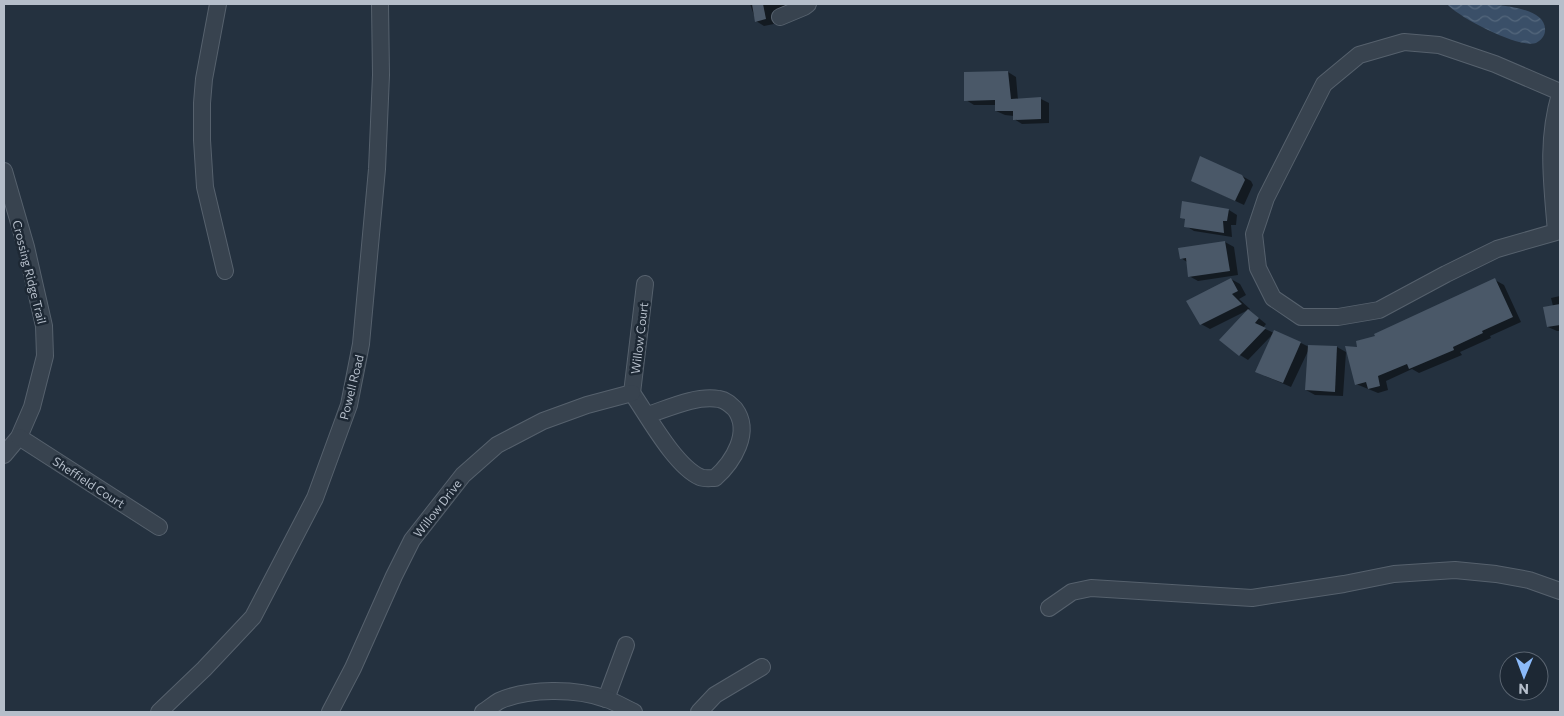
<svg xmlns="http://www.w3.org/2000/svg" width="1564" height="716" font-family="Commissioner,sans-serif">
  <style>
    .water { fill: url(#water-waves) }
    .shadow { fill: #0007 }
    .building { fill: #4a5868 }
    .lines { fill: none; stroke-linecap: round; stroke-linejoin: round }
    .minor-casing { stroke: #56616d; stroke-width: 18 }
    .minor { stroke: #38434f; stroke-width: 16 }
    .labels { text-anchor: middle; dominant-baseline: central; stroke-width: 5; stroke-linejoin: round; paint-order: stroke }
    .street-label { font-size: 12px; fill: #b5beca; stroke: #1d2834 }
  </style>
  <defs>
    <pattern id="water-waves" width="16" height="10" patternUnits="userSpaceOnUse" patternTransform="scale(1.25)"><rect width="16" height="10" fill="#3a4f68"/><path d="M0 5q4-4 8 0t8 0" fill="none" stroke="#54677c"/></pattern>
  </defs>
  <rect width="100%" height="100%" fill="#24313f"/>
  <!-- water -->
  <path class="water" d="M1447,4C1467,4 1548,0 1545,31C1545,36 1540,41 1536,43C1519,49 1458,17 1447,4Z"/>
  <!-- shadow -->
  <g class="shadow">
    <path d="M750,4H805L794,8L772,12L774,24L764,26L756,21Z"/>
    <path d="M1008,72L1016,77L1018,100L1041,99L1049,103V123L1022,124L1014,119V116L1005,115L996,111V105H974L966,100Z"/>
    <path d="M1242,176L1251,181L1253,185L1244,205L1201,185Z"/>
    <path d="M1183,202L1229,210L1237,215L1236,225H1231L1232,237L1194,231L1186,226V220L1181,217Z"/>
    <path d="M1225,242L1234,247L1238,275L1198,281L1189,276L1187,262L1181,258L1180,249Z"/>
    <path d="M1231,279L1240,284L1246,295L1239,299L1250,309L1210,329L1201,324Z"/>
    <path d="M1495,280L1504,285L1521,322L1490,336L1491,338L1460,352L1462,355L1419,373L1412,369L1386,381L1388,390L1378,393L1356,384L1359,348L1376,337Z"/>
    <path d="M1560,296V331H1557L1548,327L1553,306L1551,298Z"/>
    <path d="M1249,310L1266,324L1263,328L1274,333V332L1301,343L1309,347H1337L1346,352L1343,396L1315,395L1306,390L1309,349L1291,387L1265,376L1273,334L1248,360L1240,355Z"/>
  </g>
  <!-- building -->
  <g class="building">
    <path d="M752,4H763L766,19L755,22Z"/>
    <path d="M1008,71L1011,99L1041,97V119L1013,120V111H995V100L964,101V72Z"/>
    <path d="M1200,156L1242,175L1245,180L1235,201L1191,181Z"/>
    <path d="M1182,201L1229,209L1227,221H1223L1224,233L1184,227L1185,219L1180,218Z"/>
    <path d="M1225,241L1230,271L1188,277L1186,258L1180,259L1178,248Z"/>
    <path d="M1231,278L1238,291L1232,294L1242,304L1200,325L1186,301Z"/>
    <path d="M1495,278L1513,317L1482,331L1483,333L1453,347L1454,350L1409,369L1407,364L1378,376L1380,386L1368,389L1366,382L1355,385L1345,346L1357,347L1356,341L1375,336L1374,334Z"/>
    <path d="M1560,304V325L1547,327L1543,307Z"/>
    <path d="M1248,309L1259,318L1255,323L1266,328L1239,356L1219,340Z"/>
    <path d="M1274,330L1301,342L1283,383L1255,372Z"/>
    <path d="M1308,345L1337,346L1335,392L1305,390Z"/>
  </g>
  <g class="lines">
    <defs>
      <g id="minor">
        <path d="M218,4L204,79L202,103V140L205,187L225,271"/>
        <path d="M780,17L804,7L808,4"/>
        <path d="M1560,92L1495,64L1439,45L1404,42L1359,55L1324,84L1266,198L1254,234L1258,268L1273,298L1301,317H1338L1379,310L1446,274L1497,249L1556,232C1552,182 1546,142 1560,94"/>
        <path d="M4,171L26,247L44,326L45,356L32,407L19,437L4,455"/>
        <path d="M632,393C648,416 675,466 700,477C704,479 710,478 715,478C733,462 752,432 735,409C730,404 726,400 719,399C696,395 669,408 648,415"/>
        <path d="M632,393L645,284"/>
        <path d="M19,437L159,527"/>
        <path d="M1049,608L1072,592L1091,588L1252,598L1344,584L1394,574L1455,570L1496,574L1529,580L1560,591"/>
        <path d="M606,699L626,645"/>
        <path d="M159,712L204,669L253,617L315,498L349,405L361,344L377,169L381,75L380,4"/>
        <path d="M330,712L353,668L394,576L412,540L463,475L497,445L543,421L587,405L632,393"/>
        <path d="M483,712C488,709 494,704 499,701C528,688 576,688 606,699C616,702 625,708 634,712"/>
        <path d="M699,712L715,695L762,667"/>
      </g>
    </defs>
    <!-- minor casing -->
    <use href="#minor" class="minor-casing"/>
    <!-- minor -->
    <use href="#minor" class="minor"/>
  </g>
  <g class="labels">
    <!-- street labels -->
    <g class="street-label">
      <text transform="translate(30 272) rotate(76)">Crossing Ridge Trail</text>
      <text transform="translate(639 338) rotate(-83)">Willow Court</text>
      <text transform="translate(351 387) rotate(-76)">Powell Road</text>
      <text transform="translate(89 482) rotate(33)">Sheffield Court</text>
      <text transform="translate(437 508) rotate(-52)">Willow Drive</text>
    </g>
  </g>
  <!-- border -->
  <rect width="1564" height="716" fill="none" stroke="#b5beca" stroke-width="10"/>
  <!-- north arrow -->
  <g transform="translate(1524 676) rotate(181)"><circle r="24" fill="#1d2834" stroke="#5a6470"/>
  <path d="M0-4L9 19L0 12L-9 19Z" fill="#8bbaf9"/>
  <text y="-8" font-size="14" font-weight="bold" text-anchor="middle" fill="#b5beca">N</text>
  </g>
</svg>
